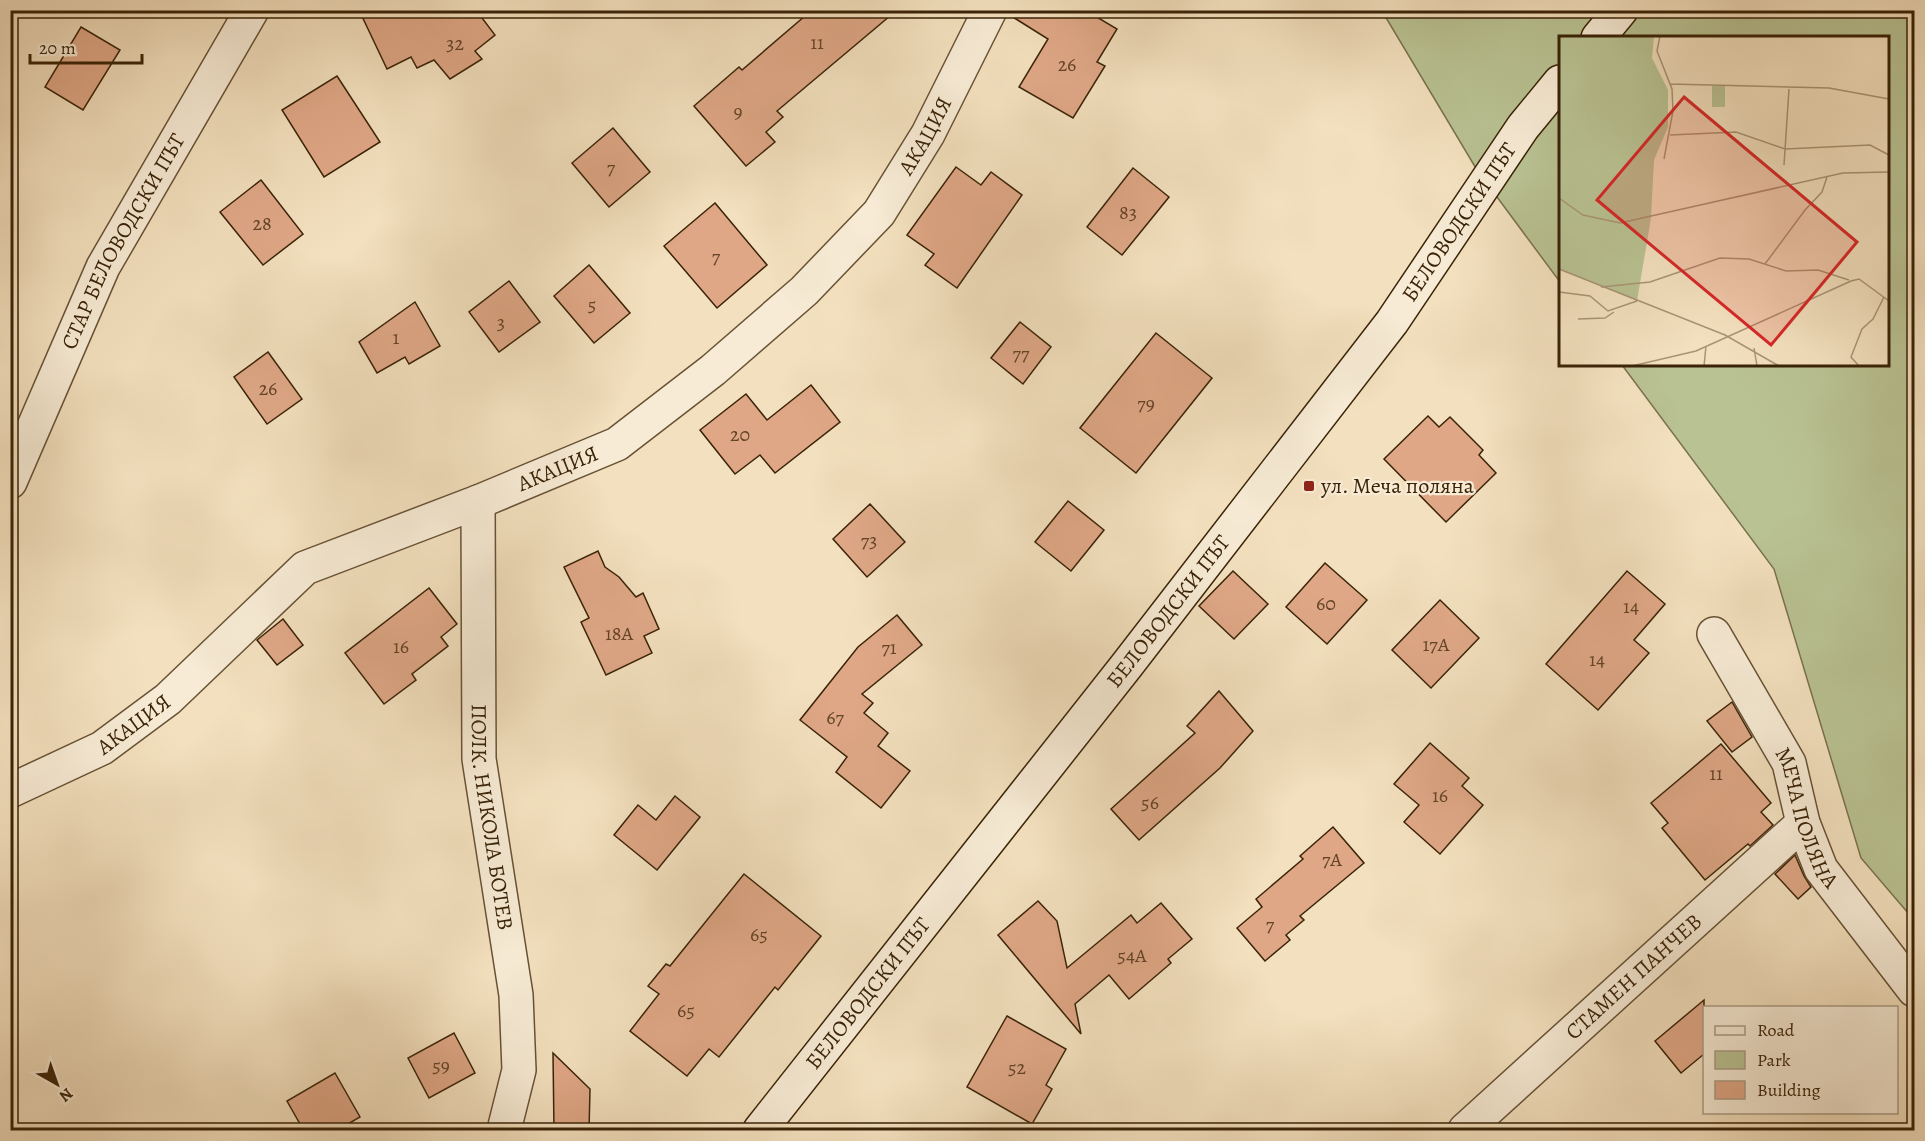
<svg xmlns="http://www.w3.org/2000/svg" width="1925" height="1141" font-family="Alegreya,serif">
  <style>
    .green { fill: #b9c293; stroke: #7a724d; stroke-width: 1.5 }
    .building { fill: #dfa786; stroke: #3a2307; stroke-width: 1.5 }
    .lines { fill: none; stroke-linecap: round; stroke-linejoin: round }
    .street-casing { stroke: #685235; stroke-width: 36 }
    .secondary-casing { stroke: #3a2307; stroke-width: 36 }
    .street { stroke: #f7ebd5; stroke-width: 33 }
    .secondary { stroke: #f7ebd5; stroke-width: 33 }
    .poi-dot { fill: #8f2418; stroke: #f7ebd5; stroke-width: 2 }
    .labels { text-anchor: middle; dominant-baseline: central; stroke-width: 4.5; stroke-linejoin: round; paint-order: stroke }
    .number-label { font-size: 20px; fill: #634427 }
    .street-label { font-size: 22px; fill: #3a2307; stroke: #f7ebd5 }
    .poi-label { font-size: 22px; fill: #3a2307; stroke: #f7ebd5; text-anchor: start }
    .inset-road { fill: none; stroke: #a99475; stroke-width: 1.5 }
    .view { fill: #d62828; fill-opacity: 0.15; stroke: #d62828; stroke-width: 3 }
    .inset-edge { fill: none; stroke: #3a2307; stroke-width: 3 }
  </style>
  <rect width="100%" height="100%" fill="#f3e0be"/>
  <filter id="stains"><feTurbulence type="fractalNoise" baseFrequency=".00333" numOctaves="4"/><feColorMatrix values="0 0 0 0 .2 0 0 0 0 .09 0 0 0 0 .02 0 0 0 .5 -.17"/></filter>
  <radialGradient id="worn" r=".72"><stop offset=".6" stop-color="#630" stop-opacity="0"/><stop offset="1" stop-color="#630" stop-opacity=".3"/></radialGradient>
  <!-- green -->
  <path class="green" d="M1382,11H1914V920L1861,858L1774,569L1622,365L1888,364V38H1560V282L1477,170Z"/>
  <!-- building -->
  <g class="building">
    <path d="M359,10H476L495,35L475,51L482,59L450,79L434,60L417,68L411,57L387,69Z"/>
    <path d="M812,10H897L777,111L783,117L766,132L775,142L746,166L694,106L739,67L742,70Z"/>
    <path d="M1008,10H1085L1117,29L1097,62L1105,66L1073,118L1019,87L1048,39L1008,14Z"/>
    <path d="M81,27L120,50L83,110L45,87Z"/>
    <path d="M337,76L380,142L324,177L282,110Z"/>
    <path d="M613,128L650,172L609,207L572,163Z"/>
    <path d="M956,167L981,185L991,172L1022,195L957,288L925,265L934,254L907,235Z"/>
    <path d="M1133,168L1169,197L1122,255L1087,227Z"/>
    <path d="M261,180L303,234L263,265L220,212Z"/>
    <path d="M715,203L767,265L717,308L664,246Z"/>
    <path d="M589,265L630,313L594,343L554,296Z"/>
    <path d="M509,281L540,322L499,352L469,312Z"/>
    <path d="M415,302L440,346L409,364L405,357L377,373L359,342Z"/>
    <path d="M1020,322L1051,347L1023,384L991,358Z"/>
    <path d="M1156,333L1212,378L1136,473L1080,428Z"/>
    <path d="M268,352L302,399L267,424L234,377Z"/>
    <path d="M811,385L840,422L775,473L760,455L735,474L700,430L746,394L767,420Z"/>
    <path d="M1428,416L1439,427L1450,417L1483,450L1479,455L1496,473L1446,522L1384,459Z"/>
    <path d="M1068,501L1104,530L1071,571L1035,542Z"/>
    <path d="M870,504L905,542L867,577L833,539Z"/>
    <path d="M598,551L605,567L619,577L636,597L643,593L659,629L644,636L652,653L606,675L581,622L589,618L564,567Z"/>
    <path d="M1325,563L1367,600L1327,644L1286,607Z"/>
    <path d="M1233,571L1268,604L1234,639L1199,606Z"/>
    <path d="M1627,571L1665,604L1634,640L1649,653L1598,710L1546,664Z"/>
    <path d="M429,588L457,624L441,637L448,646L412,674L416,680L384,704L345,653Z"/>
    <path d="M1440,600L1479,638L1431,688L1392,650Z"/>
    <path d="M897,615L922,645L862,694L873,703L864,713L888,733L878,746L910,771L881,808L836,772L847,757L800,720L858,647Z"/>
    <path d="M283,619L303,645L277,665L257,640Z"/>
    <path d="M1219,691L1253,731L1220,768L1139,840L1111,809L1195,733L1187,726Z"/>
    <path d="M1732,702L1752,737L1732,752L1707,721Z"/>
    <path d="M1430,743L1469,778L1462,786L1483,805L1440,854L1404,822L1419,805L1394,784Z"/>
    <path d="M1721,744L1771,803L1761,812L1773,825L1750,846L1748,844L1705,880L1662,828L1668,823L1651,803Z"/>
    <path d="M675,796L700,817L657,870L614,835L638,805L656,820Z"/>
    <path d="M1333,827L1364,863L1300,916L1304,920L1286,935L1290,940L1265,961L1237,928L1262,907L1256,899L1303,859L1300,856Z"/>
    <path d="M1795,855L1804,876L1811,887L1798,899L1775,874Z"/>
    <path d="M744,874L821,936L778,990L775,987L719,1057L709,1049L687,1076L630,1031L659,994L648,986L666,964L670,966Z"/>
    <path d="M1038,901L1057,921L1067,968L1131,915L1137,923L1161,903L1192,939L1168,959L1171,963L1129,999L1109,975L1075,1004L1081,1034L998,935Z"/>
    <path d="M1704,1000V1054L1681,1073L1655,1041Z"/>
    <path d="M1007,1016L1066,1049L1046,1085L1052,1089L1032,1124L967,1087Z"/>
    <path d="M454,1033L475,1073L429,1098L408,1058Z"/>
    <path d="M553,1053L590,1089L589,1131H554Z"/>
    <path d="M335,1073L360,1117L336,1131H304L287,1101Z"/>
  </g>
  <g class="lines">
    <defs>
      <g id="street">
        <path id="s1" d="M10,482L103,267L252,10"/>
        <path id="s2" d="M478,502L479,759L516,995L519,1070L504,1130"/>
        <path id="s3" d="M1714,634L1789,763L1803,823L1821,869L1914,990"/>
        <path id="s4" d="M10,791L102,748L168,699L305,568L478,502L617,444L713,370L804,291L879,213L928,134L990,10"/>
        <path id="s5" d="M1465,1130L1803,823"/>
      </g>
      <g id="secondary">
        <path d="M1598,38L1621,10"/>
        <path id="s6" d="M760,1130L1127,665L1392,322L1523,127L1560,82"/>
      </g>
    </defs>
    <!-- street casing -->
    <use href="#street" class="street-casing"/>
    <!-- secondary casing -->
    <use href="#secondary" class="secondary-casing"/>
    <!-- street -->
    <use href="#street" class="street"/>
    <!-- secondary -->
    <use href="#secondary" class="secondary"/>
  </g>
  <!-- markers -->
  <rect class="poi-dot" x="1303" y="480" width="12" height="12" rx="3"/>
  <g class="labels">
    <!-- number labels -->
    <g class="number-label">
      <text x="817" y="42">11</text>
      <text x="455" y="43">32</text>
      <text x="1067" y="64">26</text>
      <text x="738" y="111">9</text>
      <text x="611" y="167">7</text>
      <text x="1128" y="212">83</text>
      <text x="262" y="223">28</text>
      <text x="716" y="256">7</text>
      <text x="592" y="304">5</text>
      <text x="501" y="322">3</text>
      <text x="396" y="337">1</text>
      <text x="1021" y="353">77</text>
      <text x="268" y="388">26</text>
      <text x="1146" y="403">79</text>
      <text x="740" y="434">20</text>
      <text x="869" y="540">73</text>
      <text x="1326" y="603">60</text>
      <text x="1631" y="606">14</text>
      <text x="619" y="633">18А</text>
      <text x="1436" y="644">17А</text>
      <text x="401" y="646">16</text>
      <text x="889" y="647">71</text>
      <text x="1597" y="659">14</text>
      <text x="835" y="717">67</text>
      <text x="1716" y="773">11</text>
      <text x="1440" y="795">16</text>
      <text x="1150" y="802">56</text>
      <text x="1332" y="859">7А</text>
      <text x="1270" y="924">7</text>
      <text x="759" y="934">65</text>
      <text x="1132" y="955">54А</text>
      <text x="686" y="1010">65</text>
      <text x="441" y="1065">59</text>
      <text x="1017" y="1067">52</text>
    </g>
    <!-- street labels -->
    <g class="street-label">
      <text stroke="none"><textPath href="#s4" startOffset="1149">АКАЦИЯ</textPath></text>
      <text stroke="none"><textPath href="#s6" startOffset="1146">БЕЛОВОДСКИ ПЪТ</textPath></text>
      <text stroke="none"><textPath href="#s1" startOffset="266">СТАР БЕЛОВОДСКИ ПЪТ</textPath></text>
      <text stroke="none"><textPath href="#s4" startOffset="645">АКАЦИЯ</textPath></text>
      <text stroke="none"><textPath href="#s6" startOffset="660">БЕЛОВОДСКИ ПЪТ</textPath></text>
      <text stroke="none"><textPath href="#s4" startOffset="141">АКАЦИЯ</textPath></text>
      <text stroke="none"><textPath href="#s3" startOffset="207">МЕЧА ПОЛЯНА</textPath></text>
      <text stroke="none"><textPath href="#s2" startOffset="316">ПОЛК. НИКОЛА БОТЕВ</textPath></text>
      <text stroke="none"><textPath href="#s5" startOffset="228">СТАМЕН ПАНЧЕВ</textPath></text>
      <text stroke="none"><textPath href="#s6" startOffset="174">БЕЛОВОДСКИ ПЪТ</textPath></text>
    </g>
    <!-- poi labels -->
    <g class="poi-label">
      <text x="1321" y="486">ул. Меча поляна</text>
    </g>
  </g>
  <!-- overview -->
  <g transform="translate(1559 36)">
    <rect width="330" height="330" fill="#f3e0be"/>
    <path d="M0,0H95L93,22L109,54V91L95,124L92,182L78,265L0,233ZM153,50H166V71H153Z" fill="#b9c293"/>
    <path class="inset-road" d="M101,0L98,15L113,53L114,75L105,123M111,48L270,52L330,63M111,99L177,96L226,113L311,109L330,119M225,129L230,53M0,162L24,179L61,187L284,137L330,136M206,228L246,174L263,156L268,141M0,233L166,299L220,330M42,251L91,246L161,222L190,223L227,235L259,234L290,244M0,256L31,260L49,275L78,265M19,283L46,282L55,276M195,312L198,330M73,330L137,315L292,245L300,243L330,265M145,330L147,310M300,330L292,321L303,293L314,283L325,261"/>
    <path class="view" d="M125,61L298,206L212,309L38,164Z"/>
    <rect width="330" height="330" class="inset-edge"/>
  </g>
  <!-- margin -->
  <rect width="1925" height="1141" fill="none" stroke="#f3e0be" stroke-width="36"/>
  <rect x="12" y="12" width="1901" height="1117" fill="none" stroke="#3a2307" stroke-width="3"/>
  <rect x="18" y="18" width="1889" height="1105" fill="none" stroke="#3a2307" stroke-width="1.5"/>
  <!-- legend -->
  <rect x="1703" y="1006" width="195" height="108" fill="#f7ebd5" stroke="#ab9b83" stroke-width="1.5"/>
  <rect x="1715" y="1026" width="30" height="9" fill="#f7ebd5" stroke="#ab9b83" stroke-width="1.5"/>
  <text x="1757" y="1036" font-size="18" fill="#3a2307">Road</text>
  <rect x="1715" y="1051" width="30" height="18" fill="#b9c293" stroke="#ab9b83" stroke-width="1.5"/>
  <text x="1757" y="1066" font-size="18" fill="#3a2307">Park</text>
  <rect x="1715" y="1081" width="30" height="18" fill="#dfa786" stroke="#ab9b83" stroke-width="1.5"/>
  <text x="1757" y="1096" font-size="18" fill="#3a2307">Building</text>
  <!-- north arrow -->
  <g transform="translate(57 1084) rotate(140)" stroke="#f7ebd5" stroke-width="4.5" paint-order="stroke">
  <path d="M0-4.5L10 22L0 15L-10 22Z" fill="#3a2307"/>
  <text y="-9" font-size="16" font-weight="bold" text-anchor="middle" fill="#3a2307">N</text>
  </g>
  <!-- scale -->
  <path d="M30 54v9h112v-9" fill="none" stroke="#3a2307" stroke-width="3"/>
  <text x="39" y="54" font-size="18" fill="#3a2307" stroke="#f7ebd5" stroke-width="4.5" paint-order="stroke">20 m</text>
  <rect width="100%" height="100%" filter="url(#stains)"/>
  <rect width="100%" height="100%" fill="url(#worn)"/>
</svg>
